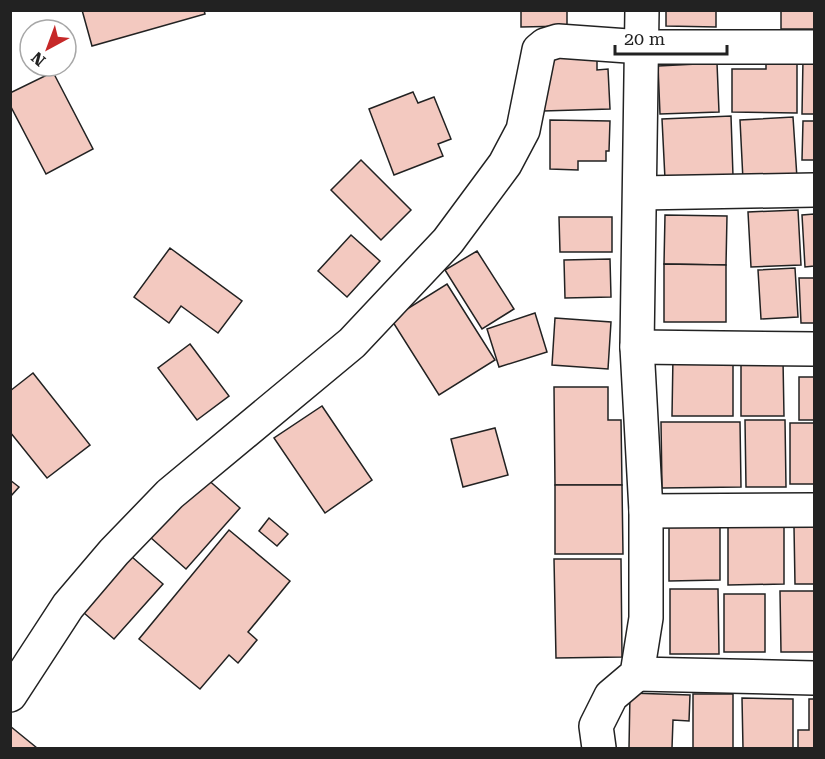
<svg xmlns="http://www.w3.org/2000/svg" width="825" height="759" font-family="'Roboto Serif',serif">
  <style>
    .building { fill: #f3c9c0; stroke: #222; stroke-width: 1.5 }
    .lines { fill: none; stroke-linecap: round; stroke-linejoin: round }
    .street-casing { stroke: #222; stroke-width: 36 }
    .street { stroke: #fff; stroke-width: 33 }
  </style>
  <rect width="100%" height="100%" fill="#fff"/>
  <!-- building -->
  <g class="building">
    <path d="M82,10H204L205,14L92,46Z"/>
    <path d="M521,10H567V26L521,27Z"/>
    <path d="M666,10H716V27L666,26Z"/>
    <rect x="781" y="10" width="33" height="19"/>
    <path d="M597,56V70L608,69L610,109L543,111L540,57Z"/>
    <path d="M766,57L797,58V113L732,112V69H766Z"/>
    <path d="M803,59H814V114H802Z"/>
    <path d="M717,63L719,112L660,114L658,66Z"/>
    <path d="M53,72L93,149L46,174L10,105V93Z"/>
    <path d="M413,92L418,103L434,97L451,139L438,144L443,156L394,175L369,109Z"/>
    <path d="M731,116L733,176L665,179L662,119Z"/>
    <path d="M793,117L797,178L743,180L740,120Z"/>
    <path d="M550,120L610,121L609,151H606V161H578V170L550,169Z"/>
    <path d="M803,121H814V160H802Z"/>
    <path d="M361,160L411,210L381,240L331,190Z"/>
    <path d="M798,210L801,265L751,267L748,212Z"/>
    <path d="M814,214V266L805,267L802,215Z"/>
    <path d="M665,215L727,216L726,265L664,264Z"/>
    <path d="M559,217H612V252H560Z"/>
    <path d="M351,235L380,261L347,297L318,271Z"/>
    <path d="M170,248L242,301L218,333L181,306L169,323L134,297Z"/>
    <path d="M477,251L514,309L482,329L445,270Z"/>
    <path d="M610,259L611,297L565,298L564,260Z"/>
    <path d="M664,264L726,265V322H664Z"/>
    <path d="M795,268L798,317L761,319L758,270Z"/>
    <path d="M799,278H814V323H801Z"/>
    <path d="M447,284L495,360L439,395L391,319Z"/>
    <path d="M535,313L547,352L499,367L487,329Z"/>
    <path d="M555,318L611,322L608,369L552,365Z"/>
    <path d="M190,344L229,396L197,420L158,368Z"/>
    <path d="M673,356H733V416H672Z"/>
    <path d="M741,360H783L784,416H741Z"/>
    <path d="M33,373L90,445L47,478L10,432V391Z"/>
    <rect x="799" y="377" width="15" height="43"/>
    <path d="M554,387H608V420H621L622,485H555Z"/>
    <path d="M322,406L372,480L325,513L274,438Z"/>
    <path d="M745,420H785L786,487H746Z"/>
    <path d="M661,422H740L741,487L662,488Z"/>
    <rect x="790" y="423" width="24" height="61"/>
    <path d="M495,428L508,475L463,487L451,439Z"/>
    <path d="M205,477L240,508L186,569L150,537Z"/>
    <path d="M10,480L19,487L10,497Z"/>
    <path d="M555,485H622L623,554H555Z"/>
    <path d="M269,518L288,534L277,546L259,531Z"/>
    <path d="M784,524V584L728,585V525Z"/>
    <path d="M669,525L720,526V580L669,581Z"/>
    <path d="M794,527H814V584H795Z"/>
    <path d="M229,530L290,581L248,632L257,640L238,663L229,655L200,689L139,639Z"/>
    <path d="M124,550L163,584L114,639L76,606Z"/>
    <path d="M554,559H621L622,657L556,658Z"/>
    <path d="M670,589H718L719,654H670Z"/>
    <path d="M780,591H814V652H781Z"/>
    <rect x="724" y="594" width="41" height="58"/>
    <path d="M630,693L690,695L689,721L673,720L672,748H629Z"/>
    <rect x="693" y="694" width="40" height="54"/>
    <path d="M742,698L793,699V748H743Z"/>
    <path d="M809,699H814V748H798V730H809Z"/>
    <path d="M10,726L37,748H10Z"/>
  </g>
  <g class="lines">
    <defs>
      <g id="street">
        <path d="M640,193L814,190"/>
        <path d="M637,347L814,349"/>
        <path d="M646,511L814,510"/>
        <path d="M637,674L814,678"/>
        <path d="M10,695L68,606L114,552L170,494L352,343L448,241L505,164L523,130L539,50L545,45L558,41L642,47H814"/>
        <path d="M599,748L596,726L611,696L637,674L646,618V511L637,347L642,10"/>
      </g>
    </defs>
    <!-- street casing -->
    <use href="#street" class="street-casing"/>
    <!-- street -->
    <use href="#street" class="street"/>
  </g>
  <!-- border -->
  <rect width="825" height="759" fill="none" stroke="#222222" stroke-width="24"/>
  <!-- north arrow -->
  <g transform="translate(48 48) rotate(221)"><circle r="28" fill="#ffffff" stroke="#a7a7a7" stroke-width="1.5"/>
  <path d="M0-4.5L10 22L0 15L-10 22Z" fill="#c62828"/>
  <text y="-9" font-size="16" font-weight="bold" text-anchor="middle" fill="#222222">N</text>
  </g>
  <!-- scale -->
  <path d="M615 45v9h112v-9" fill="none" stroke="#222222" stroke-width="3"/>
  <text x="624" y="45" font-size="18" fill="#222222" stroke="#ffffff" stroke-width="4.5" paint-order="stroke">20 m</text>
</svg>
